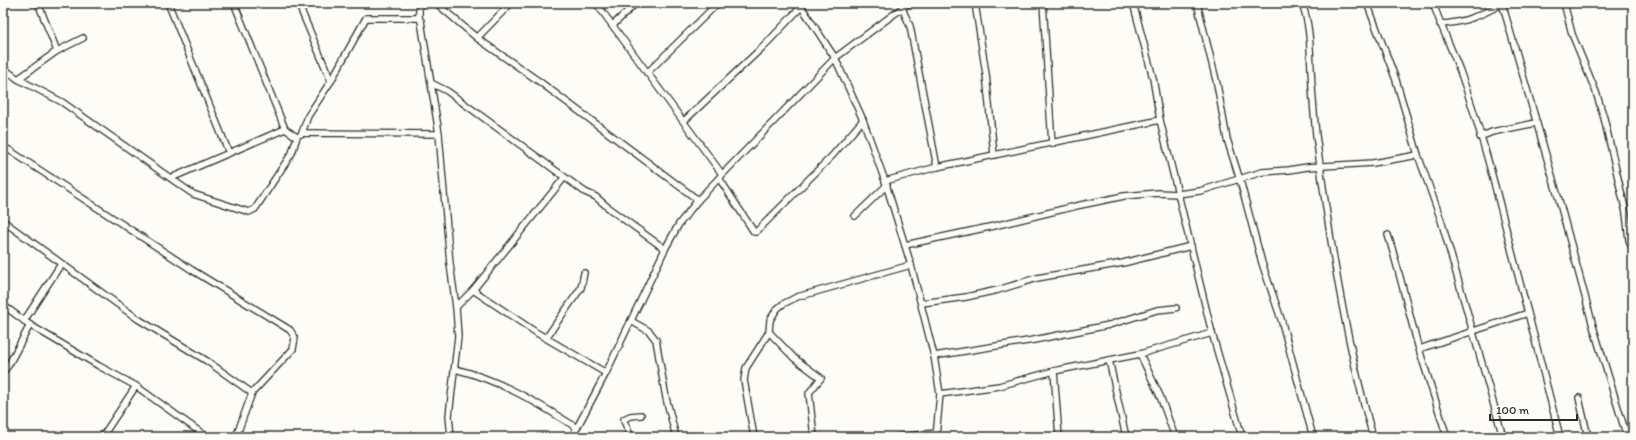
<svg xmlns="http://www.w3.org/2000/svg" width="1636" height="440" font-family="Itim,sans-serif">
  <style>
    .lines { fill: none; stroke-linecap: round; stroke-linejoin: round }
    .street-casing { stroke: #2b2b2b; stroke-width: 8 }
    .street { stroke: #fdfcf7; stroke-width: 5.5 }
  </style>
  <rect width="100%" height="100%" fill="#fdfcf7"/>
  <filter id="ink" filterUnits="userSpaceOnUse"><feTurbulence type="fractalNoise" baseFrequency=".025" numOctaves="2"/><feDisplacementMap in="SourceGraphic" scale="8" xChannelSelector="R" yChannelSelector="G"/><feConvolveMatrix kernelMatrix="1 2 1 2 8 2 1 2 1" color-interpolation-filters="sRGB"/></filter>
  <g filter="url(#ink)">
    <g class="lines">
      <defs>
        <g id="street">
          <path d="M38,3L57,51"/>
          <path d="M168,3L229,153"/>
          <path d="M298,3L331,81"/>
          <path d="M419,3V18L421,21L439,134L450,264L456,307L458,336L449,416L451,437"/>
          <path d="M436,3L477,38L540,82L698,200"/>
          <path d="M596,3L722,174"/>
          <path d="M799,3L835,58L863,120L885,181L911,265L934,356L940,394L936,437"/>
          <path d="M975,3L986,74L994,155"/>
          <path d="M1043,3L1052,144"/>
          <path d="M1133,3L1153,78L1160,120L1212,333L1242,437"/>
          <path d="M1197,3L1217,84L1227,139L1240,180L1262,263L1281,319L1313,437"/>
          <path d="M1302,3C1310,25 1310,46 1311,69C1312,91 1314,114 1316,135C1329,236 1345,339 1373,437"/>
          <path d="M1367,3L1396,80L1418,155L1441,220L1503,437"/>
          <path d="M1502,3L1559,200L1593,326L1627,437"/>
          <path d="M1564,3L1572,34L1596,92L1604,118L1626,213L1629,240L1633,250"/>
          <path d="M1631,3L1633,9"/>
          <path d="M902,8L910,26L937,167"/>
          <path d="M1440,24C1464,23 1481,15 1502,4"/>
          <path d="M612,26L636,3"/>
          <path d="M477,38L511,3"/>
          <path d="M3,68L18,79L62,102L193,194L249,212L255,209L292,153L297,137L285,129L234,3"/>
          <path d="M647,73L718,3"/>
          <path d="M18,79L57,51L83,38"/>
          <path d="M431,83L447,91L585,192L596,197L611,210L665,249"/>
          <path d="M684,121L766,44L801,7"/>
          <path d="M302,133L308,116L331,81L366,18H419"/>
          <path d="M301,134L302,133L439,134"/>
          <path d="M1480,137L1492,132L1536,123"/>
          <path d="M3,146L192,270L290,330L295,338L293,349L252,393L236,437"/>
          <path d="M171,178L285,129"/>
          <path d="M719,178L754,232H756L832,156L863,120"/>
          <path d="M885,181L937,167L1160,120"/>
          <path d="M855,216L887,185"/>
          <path d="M3,221L138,319L207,361L252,393"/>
          <path d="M1388,235C1400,273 1408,311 1419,349L1528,313C1506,232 1488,149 1460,71C1451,48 1441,26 1433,3"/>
          <path d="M905,245L994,226L1076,206L1124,196L1158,193L1178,194L1200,191L1262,172L1289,170L1307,167L1373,163L1418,155"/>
          <path d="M473,290L537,333L606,373"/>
          <path d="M922,303L966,297L998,290L1037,278L1123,263L1191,246"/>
          <path d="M3,305L30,325L99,366L136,386L207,437"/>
          <path d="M456,307L473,290L564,178"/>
          <path d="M1528,313L1560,437"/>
          <path d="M24,321L61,264"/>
          <path d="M631,321L649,331L656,340L666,398L676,437"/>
          <path d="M769,332L794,358L821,378L809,393L814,437"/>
          <path d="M546,338L581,288L584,273"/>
          <path d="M1419,349L1447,437"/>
          <path d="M1140,354L1160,396L1175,437"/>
          <path d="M934,356L1034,340L1109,325L1157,310L1176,308"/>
          <path d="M1109,360L1126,437"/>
          <path d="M455,369C500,380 538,403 577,428"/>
          <path d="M1054,371L1059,437"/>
          <path d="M3,372L8,366L30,325"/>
          <path d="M940,394L999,386L1054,371L1140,354L1212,333"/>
          <path d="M1579,398L1588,437"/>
          <path d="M102,437L136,386"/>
          <path d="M572,437L606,373L665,249L679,224L698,200L719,178L835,58L909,3"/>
          <path d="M631,437L624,421V419L630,416L641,415"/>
          <path d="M754,437L744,380L746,368L769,332L770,320L777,309L783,304L797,297L911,265"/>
          <path d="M897,437L936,433"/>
        </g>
      </defs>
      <!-- street casing -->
      <use href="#street" class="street-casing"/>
      <!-- street -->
      <use href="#street" class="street"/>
    </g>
  </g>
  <!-- margin -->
  <rect width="1636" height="440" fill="none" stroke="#fdfcf7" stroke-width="16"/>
  <rect x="8" y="8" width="1620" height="424" fill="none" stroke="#2b2b2b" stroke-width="1.5" filter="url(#ink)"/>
  <!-- scale -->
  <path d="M1490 414v6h87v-6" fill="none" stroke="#2b2b2b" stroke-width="2"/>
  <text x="1496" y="414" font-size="12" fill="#2b2b2b" stroke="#fdfcf7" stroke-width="3" paint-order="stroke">100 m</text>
</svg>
